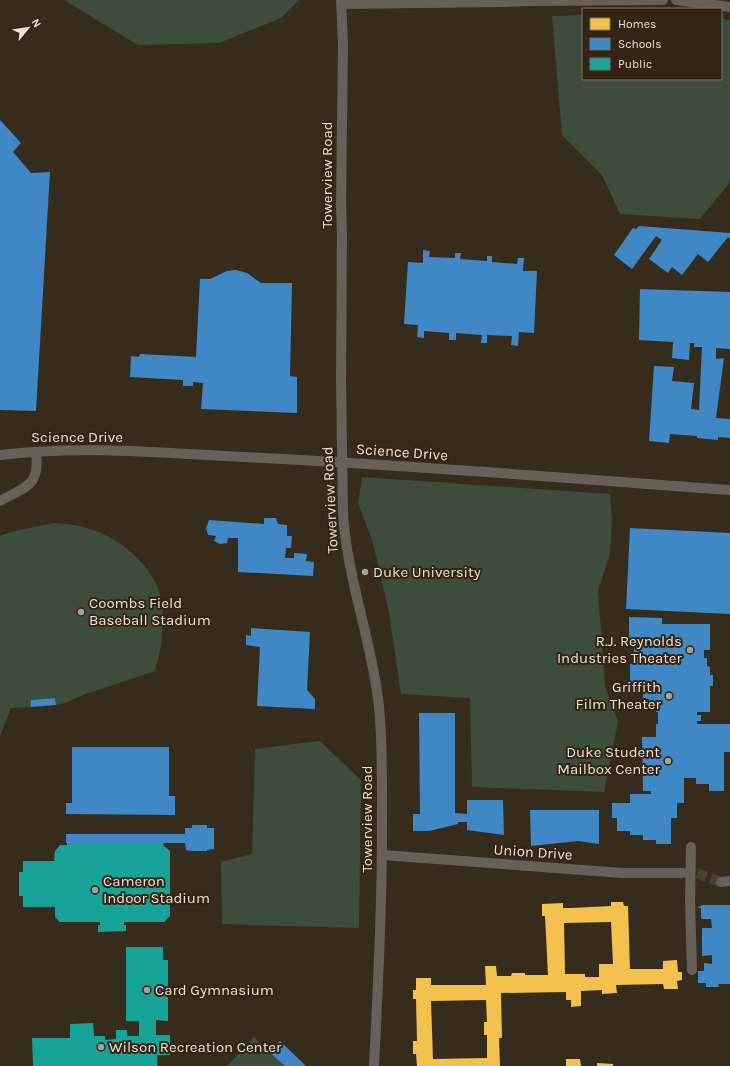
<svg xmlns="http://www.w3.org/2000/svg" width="730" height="1066" font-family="Karla,sans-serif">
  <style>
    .education { fill: #362c1e; fill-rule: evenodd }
    .green { fill: #3d4c3d }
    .homes { fill: #f2c14e; fill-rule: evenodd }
    .schools { fill: #3f88c5 }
    .public { fill: #17a398 }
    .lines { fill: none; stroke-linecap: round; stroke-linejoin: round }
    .minor-tunnel { stroke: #494038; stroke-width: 10; stroke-dasharray: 10 5; stroke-linecap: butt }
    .minor { stroke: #666059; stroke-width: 10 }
    .poi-dot { fill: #a89f96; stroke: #332515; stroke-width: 1.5 }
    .labels { text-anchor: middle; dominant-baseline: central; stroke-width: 4; stroke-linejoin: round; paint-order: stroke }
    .street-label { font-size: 15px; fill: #ebe1d8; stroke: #332515 }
    .poi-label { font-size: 15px; fill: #ebe1d8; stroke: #332515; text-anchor: start }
  </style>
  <rect width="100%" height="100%" fill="#2c241c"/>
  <!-- education -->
  <path class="education" d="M0,0H730V1066H0ZM583,9H721V79H583Z"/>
  <!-- green -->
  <g class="green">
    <path d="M64,0H299L281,18L219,43L138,45Z"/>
    <path d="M583,15V79H721V19L730,20V182L700,219L620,214L602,175L562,135L552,16Z"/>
    <path d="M362,477L610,494L612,520L610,554L598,591L605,686L618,722L604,792L472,787L470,698L401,694L389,612L373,543L358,503Z"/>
    <path d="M54,523C66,524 79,525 90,529C122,539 156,568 162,602C164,608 162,614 162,620C162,626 162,633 162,639C161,650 157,661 155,671L83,695L65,703L56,705L55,698L31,700V707L11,708L0,736V536L14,531Z"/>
    <path d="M320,741L361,780L359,928L222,924L221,862L252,854L255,749Z"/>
    <path d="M254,1037L285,1066H227Z"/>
  </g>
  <!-- homes -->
  <g class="homes">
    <path d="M611,902H623L624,906H628L630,969H663V961L677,960L678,972H682V980L677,981L678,989H664L663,984L616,985L617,993L602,994V990L581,991V1006L571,1007V1000H566V992L501,993L502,1038H499L500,1066H417L416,1054H413V1041H417L416,999H413V990H416V978H431V985H486L485,966H496L497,976H511L512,973H525V975H548L545,916H542V904L563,903V908H571L611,906ZM611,922L613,964H599V977H585V974H565L564,923ZM486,1000L487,1022H484V1035H487V1058L433,1059L431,1001Z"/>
    <path d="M566,1059H580L581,1066H566Z"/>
    <path d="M597,1063L613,1064V1066H597Z"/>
  </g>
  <!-- schools -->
  <g class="schools">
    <path d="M0,120L21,143L13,152L31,173L50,172L36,411L0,410Z"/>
    <path d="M639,226L730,233V239L728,237L708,262L698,254L682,275L672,267L668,273L649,259L662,240L656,236L632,269L614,255L633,228L636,229Z"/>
    <path d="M423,250L430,251L429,257L455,258V253H461L460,259L487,261V256H492V262L517,264L518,258H524L523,271H537L534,333L519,332L518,346L511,345L512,336L487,335V343H481L482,335L456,333V340H449V333L424,331V338L417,337L418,325L404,324L408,262L423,263Z"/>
    <path d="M236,270L247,273L261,283H292L290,376L297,377V413L201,409L203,383L193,382V386H183V380L130,377L131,356L139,357L140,354L196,357L200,279H210L227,271Z"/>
    <path d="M640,289L730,292V349L716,348V359L724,358L716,418L730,419V438L718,437V440L697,438V436L670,434L669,443L649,441L654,366L674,367L672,381L694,383L691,409L699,410L702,347H694V343H690L689,360L672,358L673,342L639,340Z"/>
    <path d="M264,518H276L278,524L287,525V536H292L291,548H286L285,558H294V553L307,554L306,561L314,562L313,576L238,572V538H228L227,543L220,544L214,541L216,536L208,535L206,528L209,520L264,524Z"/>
    <path d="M630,528L730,533V614L626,609Z"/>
    <path d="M629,617L662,618V624H710V650H704V658H707V666L710,667V675H713V686H710V712H697V715H701V721H697V724H730V752H724V791H709V784H696V778H684V803H677V818H671V844H656V840H643V835H630V831H617V818H612V803H630V794H651V791H643L642,737H656V724H658V712H656V706H649V699H643V693H636V686H630V664H634V647H629Z"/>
    <path d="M251,628L310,632L307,690L315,699V709L257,706L260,647L246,645V635L251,636Z"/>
    <path d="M55,698L56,705L31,707V700Z"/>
    <path d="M419,713H455V813L467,814V800H503L504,835L467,830V822H458V824L429,831H413V814H420Z"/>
    <path d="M72,747H169V796H175V815L66,814V803H72Z"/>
    <path d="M530,810H599V844L578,841L531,846Z"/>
    <path d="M192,825H207V828H214V849L207,850V851H192L186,850L185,843H66V834H185V828H192Z"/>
    <path d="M702,905H730V984H718L719,987H706V983H698V971H704V963L712,964V955L702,956V928H712L711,919H702L701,918V908H698Z"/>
    <path d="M280,1041L306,1066H285L269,1052Z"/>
  </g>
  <!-- public -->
  <g class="public">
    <path d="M67,843H164L163,845L170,851V916L164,922H124V925H126V931L98,932V925H100V922H60L55,917V907H23V896H19V872H23V861H54L55,851L60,845H67Z"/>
    <path d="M126,947H163V960H168V1021L156,1020V1035H170V1055H157V1066H33L32,1038H70V1024L93,1023L94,1036H105V1040L116,1039V1030H127V1036H139V1021H126Z"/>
  </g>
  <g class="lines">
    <!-- minor-tunnel -->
    <path class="minor-tunnel" d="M682,873H696L721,882"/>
    <!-- minor -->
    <g class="minor">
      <path d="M341,0L343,44L341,204L342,233L341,379L343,513C347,579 372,641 379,706C383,748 382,791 382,833C382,911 378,989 374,1066"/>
      <path d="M676,0L730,7"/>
      <path d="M342,4L504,2L533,1L663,0"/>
      <path d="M0,455C80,445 162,453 242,457C405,465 567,478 730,490"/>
      <path d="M0,501C27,486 40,486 36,452"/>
      <path d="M691,847L690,900L692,970"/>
      <path d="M382,855L622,873H682"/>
      <path d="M721,882L730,881"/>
    </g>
  </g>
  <!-- markers -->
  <g class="poi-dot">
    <circle cx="365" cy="572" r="4"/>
    <circle cx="81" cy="612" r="4"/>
    <circle cx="690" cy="650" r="4"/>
    <circle cx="669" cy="696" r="4"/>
    <circle cx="668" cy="761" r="4"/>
    <circle cx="95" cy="890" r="4"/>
    <circle cx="147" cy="990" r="4"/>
    <circle cx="101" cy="1047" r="4"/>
  </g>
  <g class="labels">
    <!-- street labels -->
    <g class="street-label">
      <text transform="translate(327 175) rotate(-90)">Towerview Road</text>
      <text x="77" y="437">Science Drive</text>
      <text transform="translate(402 452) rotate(4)">Science Drive</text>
      <text transform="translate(330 500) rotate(-93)">Towerview Road</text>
      <text transform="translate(367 819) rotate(-90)">Towerview Road</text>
      <text transform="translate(533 852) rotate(4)">Union Drive</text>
    </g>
    <!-- poi labels -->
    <g class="poi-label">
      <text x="373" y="572">Duke University</text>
      <text x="89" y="603">Coombs Field<tspan x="89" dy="17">Baseball Stadium</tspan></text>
      <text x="682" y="641" text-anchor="end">R.J. Reynolds<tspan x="682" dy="17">Industries Theater</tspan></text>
      <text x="661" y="687" text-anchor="end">Griffith<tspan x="661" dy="17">Film Theater</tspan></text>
      <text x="660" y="752" text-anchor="end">Duke Student<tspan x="660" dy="17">Mailbox Center</tspan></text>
      <text x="103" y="881">Cameron<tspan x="103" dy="17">Indoor Stadium</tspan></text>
      <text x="155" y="990">Card Gymnasium</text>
      <text x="109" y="1047">Wilson Recreation Center</text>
    </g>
  </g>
  <!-- legend -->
  <rect x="582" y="8" width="140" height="72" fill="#332515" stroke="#7d7063"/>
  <rect x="590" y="18" width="20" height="12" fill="#f2c14e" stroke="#7d7063"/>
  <text x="618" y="28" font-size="12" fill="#ebe1d8">Homes</text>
  <rect x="590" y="38" width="20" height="12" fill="#3f88c5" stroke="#7d7063"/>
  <text x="618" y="48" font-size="12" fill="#ebe1d8">Schools</text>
  <rect x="590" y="58" width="20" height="12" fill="#17a398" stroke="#7d7063"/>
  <text x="618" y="68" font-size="12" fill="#ebe1d8">Public</text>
  <!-- north arrow -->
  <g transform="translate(28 28) rotate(60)" stroke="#332515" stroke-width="3" paint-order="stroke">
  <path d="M0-3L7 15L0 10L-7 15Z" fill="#ebe1d8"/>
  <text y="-6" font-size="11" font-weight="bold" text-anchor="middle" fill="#ebe1d8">N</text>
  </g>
</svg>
